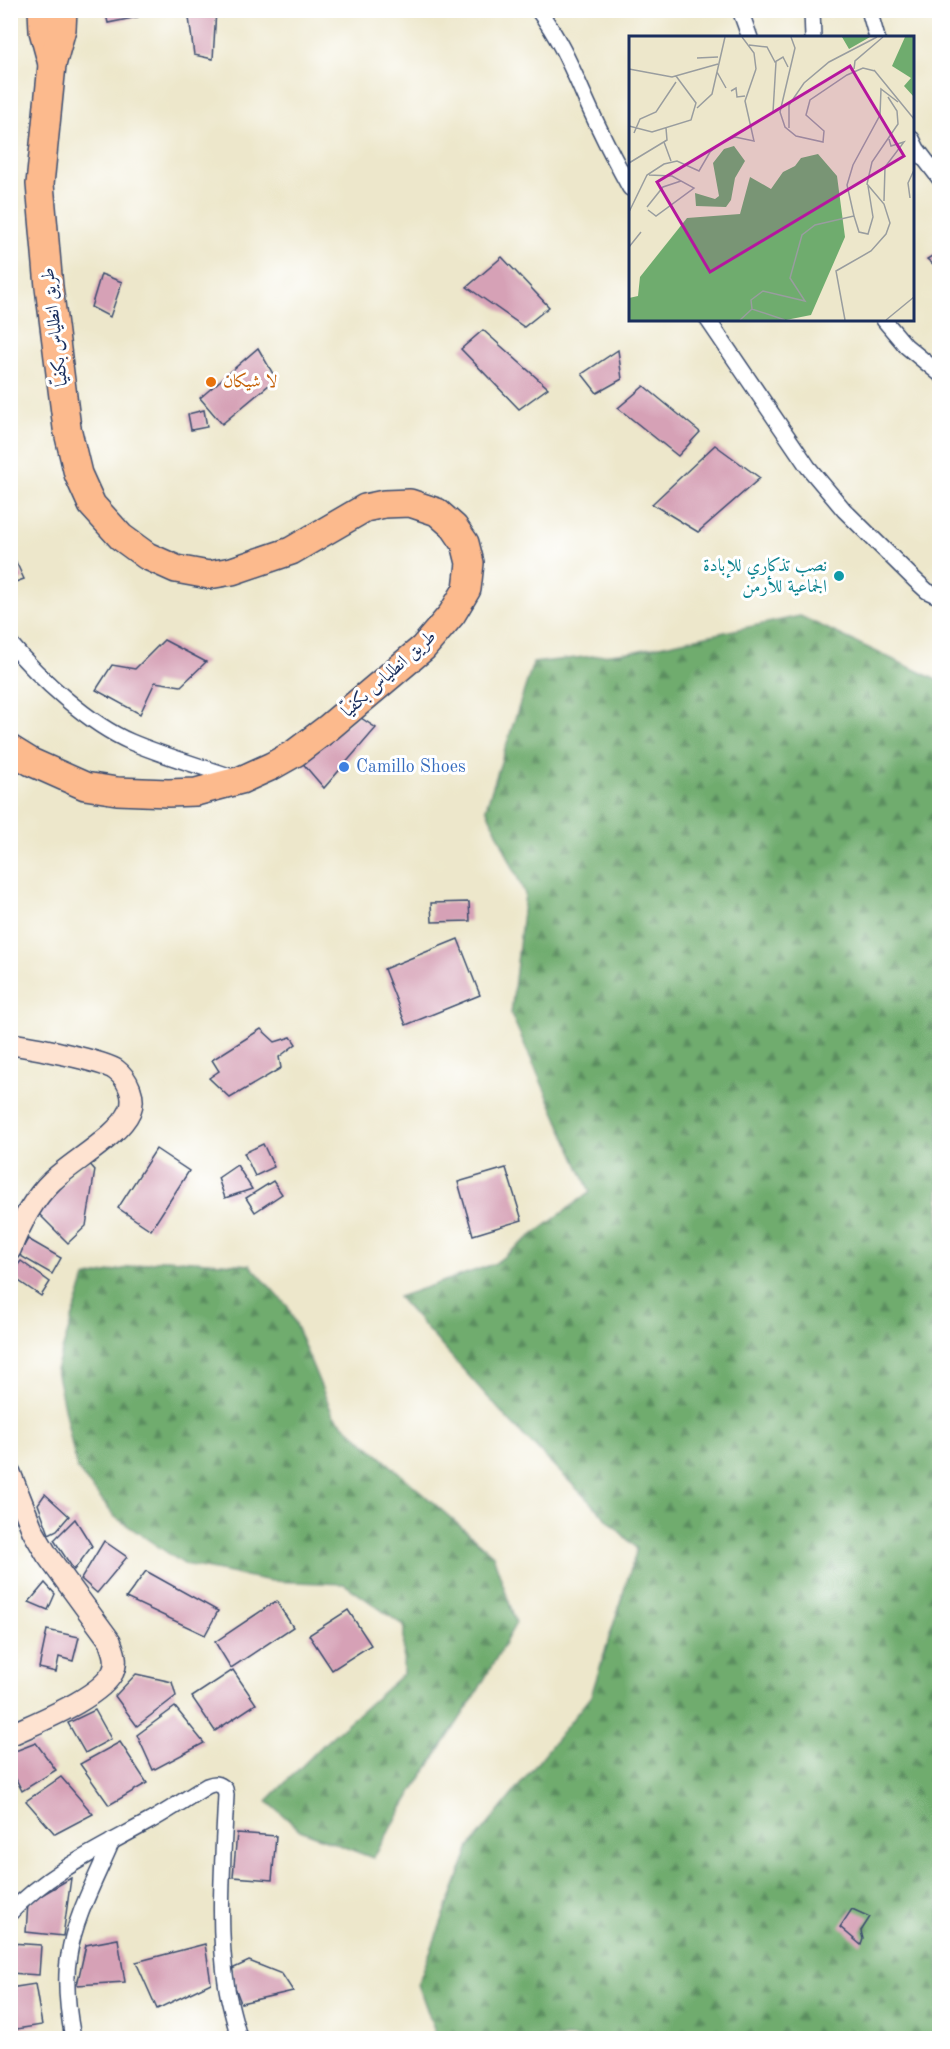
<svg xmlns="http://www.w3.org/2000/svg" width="950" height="2049" font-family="'Old Standard TT',Amiri,serif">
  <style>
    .forest { fill: url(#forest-firs); stroke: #456e66; stroke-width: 1.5 }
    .building { fill: #d6a1b6 }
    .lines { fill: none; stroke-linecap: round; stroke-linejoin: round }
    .street-casing { stroke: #3a4b6e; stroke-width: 18 }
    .secondary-casing { stroke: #3a4b6e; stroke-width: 24 }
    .highway-casing { stroke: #3a4b6e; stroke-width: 30 }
    .street { stroke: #fff; stroke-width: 15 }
    .secondary { stroke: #fee3d1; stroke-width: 21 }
    .highway { stroke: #fcba8d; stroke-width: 27 }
    .food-dot { fill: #e8710a; stroke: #fff; stroke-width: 2 }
    .culture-dot { fill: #0f9aa8; stroke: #fff; stroke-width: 2 }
    .shop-dot { fill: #3f7fe0; stroke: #fff; stroke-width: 2 }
    .labels { text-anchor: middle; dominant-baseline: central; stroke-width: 6; stroke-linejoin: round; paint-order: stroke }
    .street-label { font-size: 18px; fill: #1b2f5e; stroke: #fff }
    .food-label { font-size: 18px; fill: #c56008; stroke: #fff; text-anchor: start }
    .culture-label { font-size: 18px; fill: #0d838f; stroke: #fff; text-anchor: end }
    .shop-label { font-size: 18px; fill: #366cbe; stroke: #fff; text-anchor: start }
    .inset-road { fill: none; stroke: #999d9f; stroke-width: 1.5 }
    .view { fill: #b5179e; fill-opacity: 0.15; stroke: #b5179e; stroke-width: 3 }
    .inset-edge { fill: none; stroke: #1b2f5e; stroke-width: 3 }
  </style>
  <defs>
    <pattern id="forest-firs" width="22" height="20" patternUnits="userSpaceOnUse" patternTransform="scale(1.5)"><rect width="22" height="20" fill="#6fac6e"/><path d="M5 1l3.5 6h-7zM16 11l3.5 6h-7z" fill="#5a8c5e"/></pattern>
  </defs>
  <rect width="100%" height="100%" fill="#fff"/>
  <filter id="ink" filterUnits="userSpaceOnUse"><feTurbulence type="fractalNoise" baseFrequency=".0167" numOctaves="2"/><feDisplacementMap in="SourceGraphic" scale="12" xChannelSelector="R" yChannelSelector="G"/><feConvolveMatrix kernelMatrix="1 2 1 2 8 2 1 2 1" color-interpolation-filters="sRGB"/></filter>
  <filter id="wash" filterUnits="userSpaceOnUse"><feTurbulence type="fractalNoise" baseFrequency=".008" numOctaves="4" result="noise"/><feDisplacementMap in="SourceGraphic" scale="24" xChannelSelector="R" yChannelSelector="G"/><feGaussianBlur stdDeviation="1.35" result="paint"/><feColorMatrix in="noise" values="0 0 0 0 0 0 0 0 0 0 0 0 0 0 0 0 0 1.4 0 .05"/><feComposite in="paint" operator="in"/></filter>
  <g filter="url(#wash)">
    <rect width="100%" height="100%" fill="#ede7cb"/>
    <!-- forest -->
    <g class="forest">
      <path d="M800,616L939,681V2038H437L418,1984L470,1847L591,1696L637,1549L512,1424L398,1297L494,1264L590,1192L511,1014L525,894L486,808L533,663L636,651Z"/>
      <path d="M165,1259L250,1265L288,1307L333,1415L493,1555L516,1623L476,1694L416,1786L373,1858L300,1830L267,1801L326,1742L403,1674L404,1626L344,1584L271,1581L184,1564L115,1517L77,1469L56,1370L85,1278Z"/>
    </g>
    <g id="blocks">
      <!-- building -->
      <g class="building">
        <path d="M105,10H137L138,17L108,23Z"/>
        <path d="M188,10H216L213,59L194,55Z"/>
        <path d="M940,251V270L927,259Z"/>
        <path d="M502,257L549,307L524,327L467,287Z"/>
        <path d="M101,274L122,282L110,317L91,307Z"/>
        <path d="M483,330L548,388L519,409L461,349Z"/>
        <path d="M258,348L276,379L222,424L200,398Z"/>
        <path d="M618,350L622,379L597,393L582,374Z"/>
        <path d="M10,364H13L15,391L10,392Z"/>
        <path d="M644,386L700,432L678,456L618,408Z"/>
        <path d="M204,410L207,427L191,430L188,414Z"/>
        <path d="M715,445L760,478L698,532L652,504Z"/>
        <path d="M10,549L24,579L10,584Z"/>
        <path d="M164,640L206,662L181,686L155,682L140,714L96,690L112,665L135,669Z"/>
        <path d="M358,716L376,728L324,788L299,759Z"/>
        <path d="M469,902L470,921L432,922L431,903Z"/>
        <path d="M458,939L480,995L406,1025L384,969Z"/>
        <path d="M261,1029L275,1042L291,1037L296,1044L279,1057L281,1068L230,1098L209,1078L219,1071L212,1060Z"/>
        <path d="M263,1144L274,1167L255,1176L244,1153Z"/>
        <path d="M156,1149L189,1171L151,1230L118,1208Z"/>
        <path d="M87,1161L95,1170L86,1226L68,1243L37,1212Z"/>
        <path d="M237,1165L252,1189L225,1198L218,1178Z"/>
        <path d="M506,1168L522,1220L473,1235L458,1182Z"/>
        <path d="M273,1181L282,1194L255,1212L246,1198Z"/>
        <path d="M28,1239L61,1258L52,1274L19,1255Z"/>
        <path d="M21,1261L50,1282L41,1296L10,1275Z"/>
        <path d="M45,1494L69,1516L57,1530L49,1534L38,1504Z"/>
        <path d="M75,1519L92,1546L74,1570L54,1540Z"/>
        <path d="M104,1541L127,1557L97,1593L81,1579Z"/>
        <path d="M146,1571L218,1611L205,1635L126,1598Z"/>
        <path d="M45,1583L55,1594L48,1610L29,1602Z"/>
        <path d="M276,1601L293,1627L231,1668L215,1642Z"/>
        <path d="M348,1610L371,1645L332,1670L309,1635Z"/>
        <path d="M47,1630L79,1637L73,1661L59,1657L56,1672L39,1668Z"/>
        <path d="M233,1670L256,1704L215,1731L192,1697Z"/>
        <path d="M136,1674L172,1682L176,1696L137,1726L115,1696Z"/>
        <path d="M175,1707L204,1743L153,1770L137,1735Z"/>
        <path d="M95,1710L111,1739L85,1753L68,1723Z"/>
        <path d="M120,1742L147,1783L109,1805L80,1764Z"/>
        <path d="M36,1743L56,1770L22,1791L10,1767V1753Z"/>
        <path d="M61,1777L93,1814L55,1834L26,1801Z"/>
        <path d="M237,1833L276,1836L272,1880L233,1877Z"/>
        <path d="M71,1878L63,1936L26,1932L28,1903Z"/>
        <path d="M852,1909L870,1917L861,1931L863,1939L861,1945L840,1927Z"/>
        <path d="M118,1939L125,1982L77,1985L86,1945Z"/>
        <path d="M10,1943L41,1945L39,1975L10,1973Z"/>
        <path d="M205,1944L211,1983L157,2009L136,1962Z"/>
        <path d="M249,1961L282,1974L293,1991L241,2003L235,1987L232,1969Z"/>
        <path d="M35,1984L42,2025L10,2030V1988Z"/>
      </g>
    </g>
  </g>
  <g filter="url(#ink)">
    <use href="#blocks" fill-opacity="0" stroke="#3a4b6e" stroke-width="1.5"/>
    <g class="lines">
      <defs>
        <g id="street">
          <path d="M538,10C565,45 579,87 598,126C608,147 619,168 630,188"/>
          <path d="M740,10L750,38"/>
          <path d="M812,10L813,38"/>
          <path d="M869,10L877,38"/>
          <path d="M912,139L917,149L940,179"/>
          <path d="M708,320L808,467L844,510L915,580L927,591L940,597"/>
          <path d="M884,320L906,346L940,374"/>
          <path d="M10,643C39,678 89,724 131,742C164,756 200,766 235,778"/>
          <path d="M10,1913C49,1872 99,1849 148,1822C168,1811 187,1798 207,1786C215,1783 219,1783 225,1789L226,1795C223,1860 217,1925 227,1989C230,2006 235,2022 239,2038"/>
          <path d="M73,2038C68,2012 64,1982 69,1955C75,1916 97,1877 112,1841"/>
        </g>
        <g id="secondary">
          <path d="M10,1044C29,1046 104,1061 116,1070C128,1079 136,1097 130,1111C119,1136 73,1161 52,1181C32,1200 20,1224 10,1250"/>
          <path d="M10,1473L33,1531L47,1555L110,1641C114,1651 118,1661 113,1672C100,1698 37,1722 10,1735"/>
        </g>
        <g id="highway">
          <path d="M42,10L43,31L52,64"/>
          <path d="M10,749L31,762L85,786L117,791L168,793L196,792L241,780L272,766L295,753L328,728L423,648L452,614L467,589L470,563L465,543L454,527L437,512L410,503L384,504L365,508L291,551L232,571L209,575L176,569L147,556L121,537L92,505L78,474L67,428L49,287L40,184L52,65L62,29L63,10"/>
        </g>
      </defs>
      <!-- street casing -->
      <use href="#street" class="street-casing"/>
      <!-- secondary casing -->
      <use href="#secondary" class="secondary-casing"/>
      <!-- highway casing -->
      <use href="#highway" class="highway-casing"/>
      <!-- street -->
      <use href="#street" class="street"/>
      <!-- secondary -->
      <use href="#secondary" class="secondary"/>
      <!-- highway -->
      <use href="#highway" class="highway"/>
    </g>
  </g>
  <!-- markers -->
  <circle class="food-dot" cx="211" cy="382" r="6"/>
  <circle class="culture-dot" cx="839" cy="576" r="6"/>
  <circle class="shop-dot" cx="344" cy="767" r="6"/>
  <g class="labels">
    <!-- street labels -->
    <g class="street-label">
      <text transform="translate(55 327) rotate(-97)">طريق انطلياس بكفيّا</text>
      <text transform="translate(389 674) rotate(-42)">طريق انطلياس بكفيّا</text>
    </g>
    <!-- food labels -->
    <g class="food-label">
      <text x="223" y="382">لا شيكان</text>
    </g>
    <!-- culture labels -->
    <g class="culture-label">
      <text x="827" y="566">نصب تذكاري للإبادة<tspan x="827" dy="21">الجماعية للأرمن</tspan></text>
    </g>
    <!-- shop labels -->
    <g class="shop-label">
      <text x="356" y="767">Camillo Shoes</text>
    </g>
  </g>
  <!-- overview -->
  <g transform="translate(629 36)">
    <rect width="285" height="285" fill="#ede7cb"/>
    <path d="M213,1H241L220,13ZM276,1H285V61L275,50L282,42L263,30ZM105,110L116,125L106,142L102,164L97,171L67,170L66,157L86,163L90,160L84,127L95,113ZM189,118L208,140L216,201L182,279L157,284H0V262L9,260L11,241L58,182L111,178L121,141L142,153L154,136L166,130L172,122Z" fill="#6fac6e"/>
    <path class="inset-road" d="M113,1L125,17L127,33M162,1L166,12L151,76L156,91L167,100L194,106L195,95L177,79L181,64L218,39L234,32L246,35M120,9L138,11L146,26L154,21L159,31M68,22L89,21M0,33L43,41L89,28M225,33L226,25L254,1M245,34L285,83M88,36L97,52M102,55L107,52L108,61L116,60M68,72L83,58L96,1M144,76L147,26M0,90L23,96L62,84L67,67L47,40M160,92V69L175,47L200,26L248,1M5,97L11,83L27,76L47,46M35,106L42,125M0,127L38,104L37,92M281,162L279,147L285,134M255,165L256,131L275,106L262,110L260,103M18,171L34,151L52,145M19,174L27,180L65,152L43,140L20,139M0,176L18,139L35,128L48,125L70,135L81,116L95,105L106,101L125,105L116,65L127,33M225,180L230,196L239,198L244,181L239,150M0,211L12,196M123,273L122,264L134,255L176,265L161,242L173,199L186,189L225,180L218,149L224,129L251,79L252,53L269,66M111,284L123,273L156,284M216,284L207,235L242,215L257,198L261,187L255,168L238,148L243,126L269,88L268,75L259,61M257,284L285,261"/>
    <path class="view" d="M221,30L275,120L81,236L28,146Z"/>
    <rect width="285" height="285" class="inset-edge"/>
  </g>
  <!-- margin -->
  <rect width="950" height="2049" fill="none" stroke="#fff" stroke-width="36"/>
</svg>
